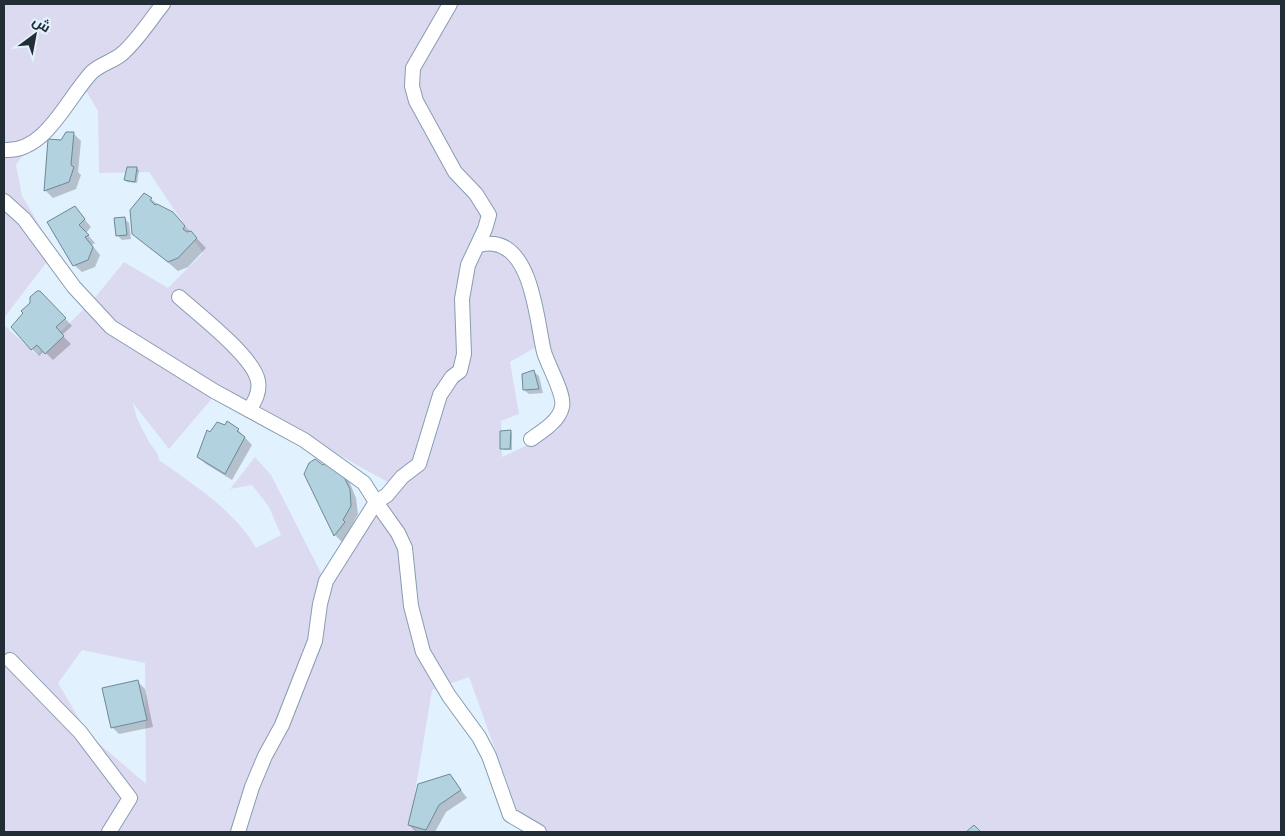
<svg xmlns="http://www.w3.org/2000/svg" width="1285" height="836" font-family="'Archivo Narrow',Cairo,sans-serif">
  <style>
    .green { fill: #dcdaf0; fill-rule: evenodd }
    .shadow { fill: #0003 }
    .building { fill: #b1d2de; stroke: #6b8a95 }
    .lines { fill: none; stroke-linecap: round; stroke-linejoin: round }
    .minor-casing { stroke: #869db0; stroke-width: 16 }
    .minor { stroke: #fff; stroke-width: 14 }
  </style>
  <rect width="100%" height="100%" fill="#e2f1fe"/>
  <!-- green -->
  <path class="green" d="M4,4H1281V832H525L469,677L432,690L410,823L418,832H4V325L37,355L93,300L124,262L168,288L203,253L149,172L99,173L98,111L84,87L36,136L16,165L22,196L55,251L4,318ZM536,347L563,420L557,431L502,457L501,421L519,414L510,362ZM220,389L393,485L322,575L271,475L255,457L230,489L252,485L269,507L281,535L256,548C233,509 195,486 159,460C158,450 152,448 148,440C142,428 135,417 133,403L169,449ZM82,650L145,663L146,784L88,734L58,683Z"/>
  <!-- shadow -->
  <g class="shadow">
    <path d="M74,134L81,141L78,172L81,175L76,189L53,198L46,191L50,140L62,142Z"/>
    <path d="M137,168L139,170L137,183L127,182L125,180Z"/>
    <path d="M151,199L183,224L206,248L188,267L178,271L134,234L131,210Z"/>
    <path d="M74,207L91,227L86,233L95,243L92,245L100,255L95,267L82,272L74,265Z"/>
    <path d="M125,219L129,223L131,239L122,240L117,235Z"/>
    <path d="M48,300L72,326L62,335L71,344L53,360L44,351L39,356L32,349Z"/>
    <path d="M534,372L539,376L543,393L529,394L524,390Z"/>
    <path d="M238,430L252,445L232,480L206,464L198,457L211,434Z"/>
    <path d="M510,431L512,433V450H504L502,448Z"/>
    <path d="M335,472L341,474L349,481L356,498L358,514L350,529L351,530L342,542L335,535Z"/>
    <path d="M138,682L145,689L153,727L119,734L112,727Z"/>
    <path d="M450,775L467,798L446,812L435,832H416L409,825Z"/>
  </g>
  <!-- building -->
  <g class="building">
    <path d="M66,132H74L71,165L74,167L69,182L44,191L48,139L61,140Z"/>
    <path d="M127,167H137L135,182L124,180Z"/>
    <path d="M144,193L152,198L150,200L155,205L157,204L173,212L185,226L183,229L187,232L191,231L197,238L178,258L168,262L132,234L130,210Z"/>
    <path d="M75,206L85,219L79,225L89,235L85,237L93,247L88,260L73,266L47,222Z"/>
    <path d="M125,217L127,235L116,236L114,218Z"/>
    <path d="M37,291H40L66,318L56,327L64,336L45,354L37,345L31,350L11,327L23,313L21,311L30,303V297Z"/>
    <path d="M534,370L539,389L523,390L522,374Z"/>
    <path d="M227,421L239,429L237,431L245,437L225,474L197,457L207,430L210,432L217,422L225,425Z"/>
    <path d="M511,430L510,449H500V431Z"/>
    <path d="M315,459L323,465L327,462L335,471L336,469L342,473L350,489L351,506L343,520L345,522L334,536L304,474L309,463Z"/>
    <path d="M138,680L147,720L111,728L102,688Z"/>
    <path d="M450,774L461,790L439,805L426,830L408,825L418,784Z"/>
    <path d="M974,825L981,832H966Z"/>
  </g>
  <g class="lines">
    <defs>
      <g id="minor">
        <path d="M450,4L413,68L412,86L416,101L455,172L476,194L489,215L485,229L468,265L462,299L464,354L460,371L452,377L440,395L419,464L402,477L387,495L376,502L398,533L405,548L411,606L423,652L449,696L479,737L489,756L510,815L539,832"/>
        <path d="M4,150C46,153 67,98 92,72C102,63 115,61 124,52C139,38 151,19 163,4"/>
        <path d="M4,201L24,219L74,287L111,327L214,391L304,440L364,483L376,502L326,581L320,604L315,641L282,725L265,756L252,787L238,832"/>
        <path d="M479,245C484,244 490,243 494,244C533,249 537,324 544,352C548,366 565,394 562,407C559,421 543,431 531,439"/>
        <path d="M179,297C198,314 254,357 258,381C260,392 255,401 249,410"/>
        <path d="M10,660L80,732L130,798L109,832"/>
      </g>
    </defs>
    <!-- minor casing -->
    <use href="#minor" class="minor-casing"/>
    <!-- minor -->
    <use href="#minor" class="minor"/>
  </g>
  <!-- border -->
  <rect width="1285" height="836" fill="none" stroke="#232d35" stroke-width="10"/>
  <!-- north arrow -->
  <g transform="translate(35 35) rotate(32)" stroke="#e2f1fe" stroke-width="4" paint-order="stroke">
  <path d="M0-4L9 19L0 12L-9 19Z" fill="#232d35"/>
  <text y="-8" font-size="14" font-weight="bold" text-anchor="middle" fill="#232d35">ش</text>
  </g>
</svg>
